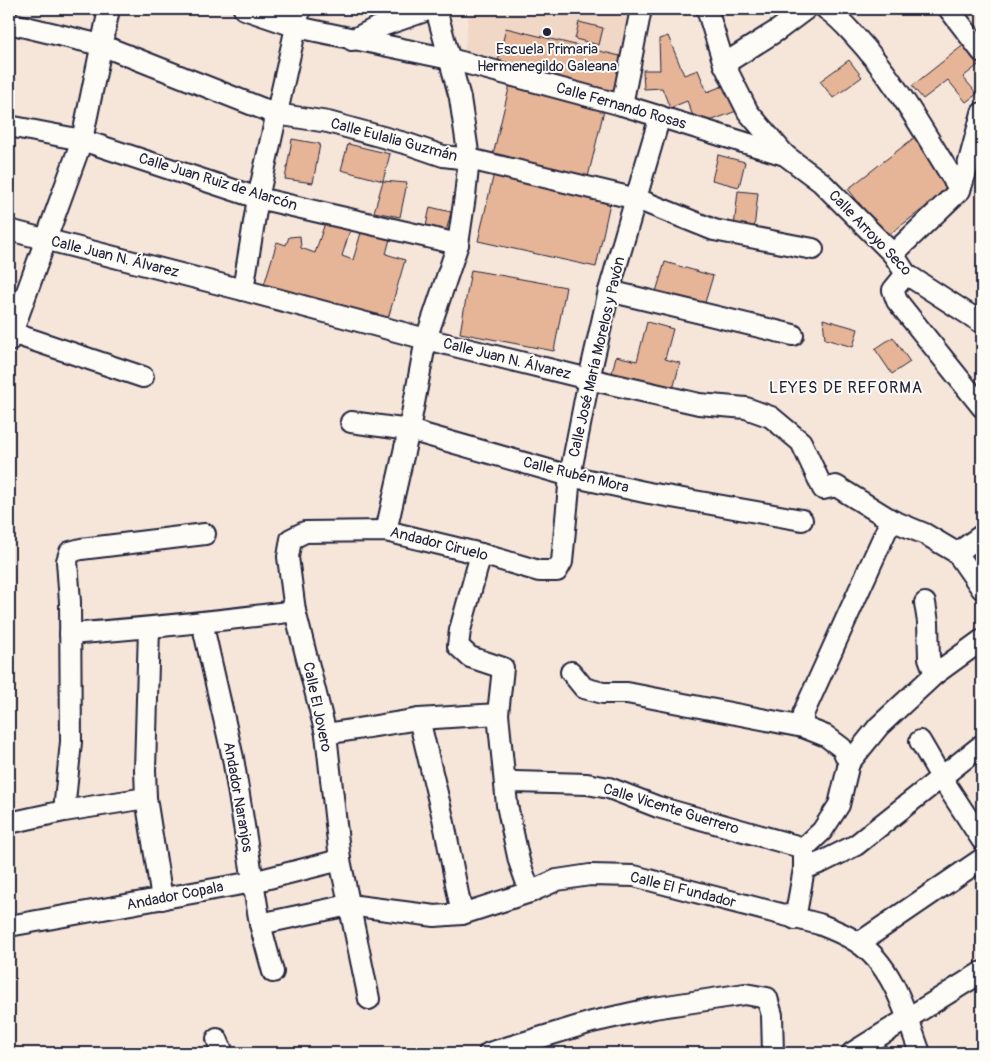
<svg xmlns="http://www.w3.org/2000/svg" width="991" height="1062" font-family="Pangolin,sans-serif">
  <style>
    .built { fill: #f1d7c6 }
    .building { fill: #e6b497; stroke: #22223b }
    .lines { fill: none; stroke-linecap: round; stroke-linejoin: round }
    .minor-casing { stroke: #22223b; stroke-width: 24 }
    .minor { stroke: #fdfcf7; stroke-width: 20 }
    .poi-dot { fill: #22223b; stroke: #fdfcf7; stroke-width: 2 }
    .labels { text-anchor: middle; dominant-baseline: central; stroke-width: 4; stroke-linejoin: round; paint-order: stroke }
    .poi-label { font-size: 15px; fill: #22223b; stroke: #fdfcf7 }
    .street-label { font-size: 15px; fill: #22223b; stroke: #fdfcf7 }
    .neighbourhood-label { font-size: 16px; letter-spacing: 1px; fill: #22223b; stroke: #fdfcf7 }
  </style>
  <rect width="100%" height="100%" fill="#f6e6da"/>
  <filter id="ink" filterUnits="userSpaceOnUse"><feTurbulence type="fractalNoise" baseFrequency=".02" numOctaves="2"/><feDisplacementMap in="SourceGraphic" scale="10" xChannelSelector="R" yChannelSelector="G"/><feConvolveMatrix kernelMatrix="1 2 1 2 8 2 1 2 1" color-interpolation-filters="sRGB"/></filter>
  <g filter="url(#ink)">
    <!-- built -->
    <path class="built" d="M475,9H632L624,57L498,62L464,54L469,11Z"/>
    <!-- building -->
    <g class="building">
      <path d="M579,22L603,28L599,45L575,39Z"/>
      <path d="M506,28L624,57L615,92L498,62Z"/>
      <path d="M668,36L684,75L698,70L707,92L728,84L739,110L697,126L687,101L670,108L662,88L644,89L643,70H660L659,39Z"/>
      <path d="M966,43L982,62L963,77L977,94L966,102L948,80L923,99L912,86Z"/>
      <path d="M849,60L862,77L833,98L820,81Z"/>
      <path d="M510,84L605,106L588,177L493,155Z"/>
      <path d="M919,134L957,183L886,237L848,189Z"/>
      <path d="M292,139L320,144L313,183L285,179Z"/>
      <path d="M348,144L390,154L383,181L341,170Z"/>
      <path d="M718,155L745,162L739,187L712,180Z"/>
      <path d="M494,173L611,198L596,267L478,241Z"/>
      <path d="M383,181L407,183L400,217L374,212Z"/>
      <path d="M738,191L758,193L754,229L734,227Z"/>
      <path d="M430,207L451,212L445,236L425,231Z"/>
      <path d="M325,223L350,230L342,256L353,260L363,226L391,235L386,254L405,260L387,322L264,285L277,242L286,245L289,237L300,236L301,248L315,253Z"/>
      <path d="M665,262L713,276L703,309L655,295Z"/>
      <path d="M471,270L566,287L554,351L460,333Z"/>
      <path d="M823,319L858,329L853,347L825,339Z"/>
      <path d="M647,322L673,329L665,359L680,363L672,393L611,377L616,356L637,361Z"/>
      <path d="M893,337L910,362L892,374L875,349Z"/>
    </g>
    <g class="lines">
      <defs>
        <g id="minor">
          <path d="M244,9L297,27L450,59L622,105L785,155L821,182L893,254L906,274L982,323"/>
          <path d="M707,9L724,64L748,112L785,155"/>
          <path d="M826,9C837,16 845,25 854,35C896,80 927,138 960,190"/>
          <path d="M949,9L982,52"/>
          <path d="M9,23L101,45L276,114L328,122L408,144L443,156L469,159L637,199L714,230L813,249"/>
          <path d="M352,40L376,28L431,9"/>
          <path d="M724,64L778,30L806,9"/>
          <path d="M622,105L641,9"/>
          <path d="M9,126L82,140L258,198L458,244"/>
          <path d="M9,230L243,290L426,339L589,379L699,404L746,408L771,417L801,442L823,489L836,486L891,520L925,534L957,553L982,589"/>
          <path d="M893,254L960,190L967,169L982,113"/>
          <path d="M906,274L893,290L897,301L982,407"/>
          <path d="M243,290L258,198L300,9"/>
          <path d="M609,291L793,335"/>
          <path d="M9,332L143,377"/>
          <path d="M9,341L82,140L109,9"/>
          <path d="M351,422L409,430L570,476L649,493L802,520"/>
          <path d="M386,531L409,430L426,339L458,244L465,196L469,159L460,98L436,9"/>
          <path d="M957,553L982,535"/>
          <path d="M481,554L460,630L458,646L470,657L503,668L498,714L507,805L519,861L530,892"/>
          <path d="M925,603L928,622L929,658L935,674"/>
          <path d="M202,622L233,758L260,924L273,972"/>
          <path d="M149,628L145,770L146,798L162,899"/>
          <path d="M70,634C146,628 220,621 295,611"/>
          <path d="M571,672L584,688L603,693H627L803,727L826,736L842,748L849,763"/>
          <path d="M419,719L443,818L462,914"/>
          <path d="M803,727V714L891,520"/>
          <path d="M326,734L419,719L498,714"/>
          <path d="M920,741L941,777L982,840"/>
          <path d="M505,783L515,782L587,784L609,788L658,807L804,848"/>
          <path d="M64,811L71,742L70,602L67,561L70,552L81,549L205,534"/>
          <path d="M9,823L64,811L146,798"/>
          <path d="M804,869L824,861L856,845L982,745"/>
          <path d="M795,919L804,869V848L822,831L839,805L849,763L879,726L935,674L982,640"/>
          <path d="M260,924L349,905L435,916L462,914L530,892L557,880L590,875L634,876L819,924C832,929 845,934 857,942C894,966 906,1015 920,1053"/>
          <path d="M9,926L253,882L340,860"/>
          <path d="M859,943L982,859"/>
          <path d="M369,999L340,860L326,734L295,611L288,557L291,539L305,532L386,531L481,554L539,571H557L562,562L570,476L589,379L609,291L660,116"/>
          <path d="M217,1039L223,1053"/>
          <path d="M489,1053L592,1022L654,1008L745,994L767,998L772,1015L773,1053"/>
          <path d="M852,1053L982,972"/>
        </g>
      </defs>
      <!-- minor casing -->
      <use href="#minor" class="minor-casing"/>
      <!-- minor -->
      <use href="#minor" class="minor"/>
    </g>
  </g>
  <!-- markers -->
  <circle class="poi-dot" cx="547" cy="32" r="5"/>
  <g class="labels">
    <!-- poi labels -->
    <g class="poi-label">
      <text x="547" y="49">Escuela Primaria<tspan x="547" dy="17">Hermenegildo Galeana</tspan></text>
    </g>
    <!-- street labels -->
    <g class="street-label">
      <text transform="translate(621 106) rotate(16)">Calle Fernando Rosas</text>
      <text transform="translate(394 140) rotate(15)">Calle Eulalia Guzmán</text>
      <text transform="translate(218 182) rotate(17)">Calle Juan Ruiz de Alarcón</text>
      <text transform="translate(870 233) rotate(46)">Calle Arroyo Seco</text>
      <text transform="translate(115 257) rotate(14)">Calle Juan N. Álvarez</text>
      <text transform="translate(597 357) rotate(-77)">Calle José María Morelos y Pavón</text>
      <text transform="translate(507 359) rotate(14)">Calle Juan N. Álvarez</text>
      <text transform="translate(576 475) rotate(14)">Calle Rubén Mora</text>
      <text transform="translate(439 544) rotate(14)">Andador Ciruelo</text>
      <text transform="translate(317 707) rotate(78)">Calle El Jovero</text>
      <text transform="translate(238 797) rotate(80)">Andador Naranjos</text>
      <text transform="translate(671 809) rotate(17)">Calle Vicente Guerrero</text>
      <text transform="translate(683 890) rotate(14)">Calle El Fundador</text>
      <text transform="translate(175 896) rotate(-11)">Andador Copala</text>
    </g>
    <!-- neighbourhood labels -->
    <g class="neighbourhood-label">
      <text x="846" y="388">LEYES DE REFORMA</text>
    </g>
  </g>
  <!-- margin -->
  <rect width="991" height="1062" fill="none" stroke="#fdfcf7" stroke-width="30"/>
  <rect x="15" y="15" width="961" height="1032" fill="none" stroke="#22223b" stroke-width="2" filter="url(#ink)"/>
</svg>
